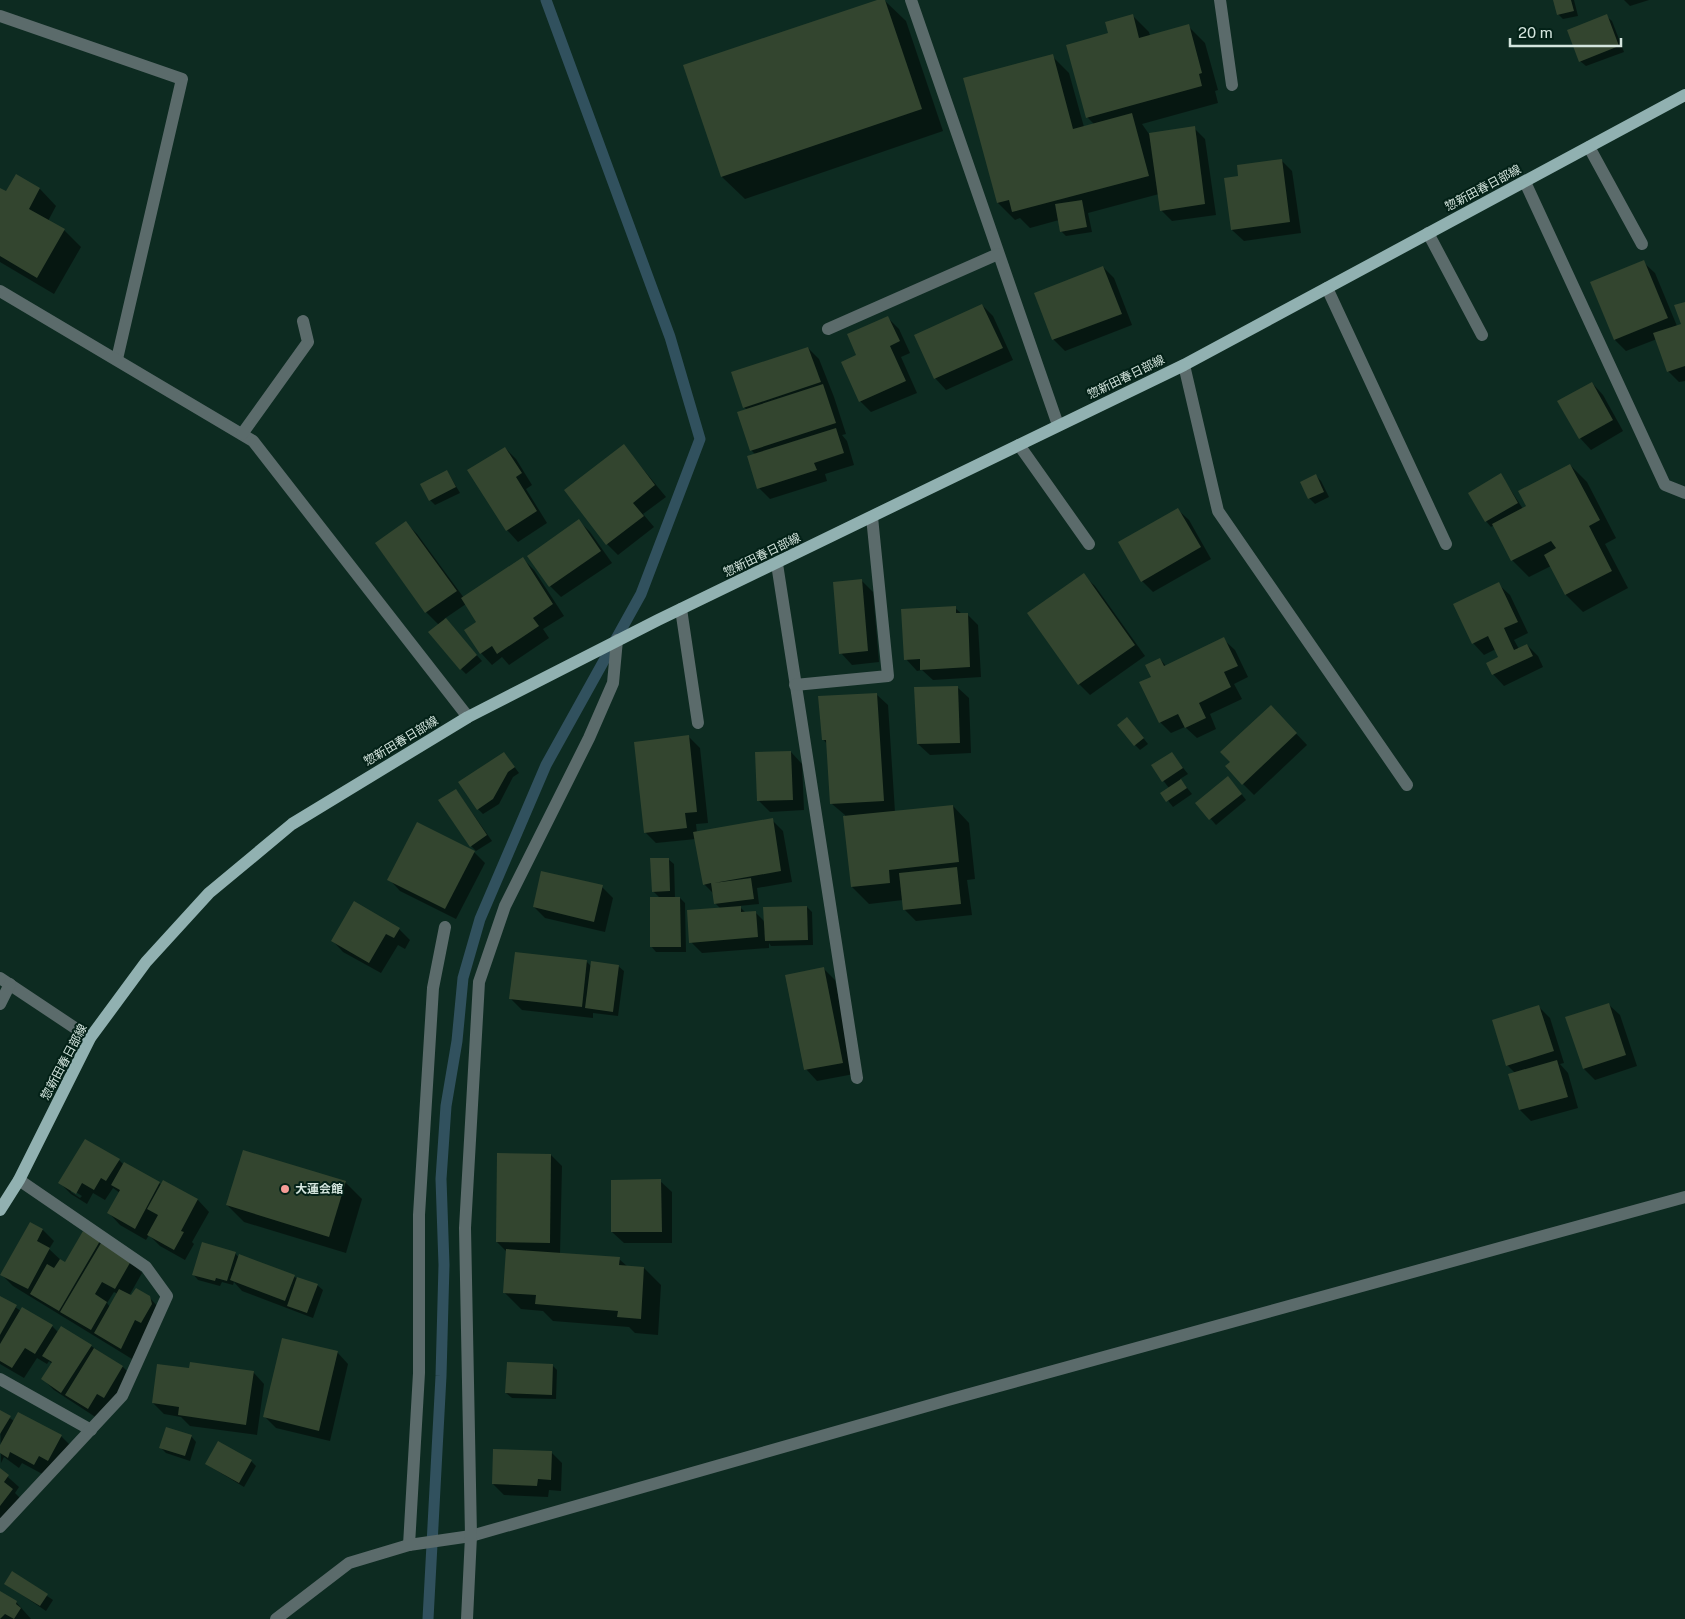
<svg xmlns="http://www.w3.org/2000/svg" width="1685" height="1619" font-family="'Public Sans','Noto Sans JP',sans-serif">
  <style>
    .shadow { fill: #0007; fill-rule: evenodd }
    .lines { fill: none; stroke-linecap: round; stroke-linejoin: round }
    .stream { stroke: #31515e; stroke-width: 11 }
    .building { fill: #33452f }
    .minor { stroke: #5b6b6b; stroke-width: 12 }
    .major { stroke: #91b1b1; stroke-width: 12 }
    .poi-dot { fill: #f59c96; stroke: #032117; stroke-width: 2 }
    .labels { text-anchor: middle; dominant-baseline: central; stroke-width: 4; stroke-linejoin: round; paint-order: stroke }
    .street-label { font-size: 12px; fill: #d4e5de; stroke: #032117 }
    .poi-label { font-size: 12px; font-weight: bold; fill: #d4e5de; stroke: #032117; text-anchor: start }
  </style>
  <rect width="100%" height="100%" fill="#0d2b21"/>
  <!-- shadow -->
  <g class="shadow">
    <path d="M881,0H884L906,21L943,131L745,199L722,177L685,66Z"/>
    <path d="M1551,0H1574L1578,16L1563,19L1558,14L1554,0Z"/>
    <path d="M1624,0H1649L1630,6Z"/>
    <path d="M1132,15L1149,32L1150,36L1188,26L1205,43L1218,90L1215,91L1218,103L1142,124L1149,134L1194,128L1205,139L1216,215L1172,221L1161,210L1159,194L1088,213L1092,232L1066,236L1061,231L1059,220L1030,228L1020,218L1015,220L998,203L1052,56L1069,73L1084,127L1094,124L1088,118L1067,46L1109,34Z"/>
    <path d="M1606,16L1612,21L1624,52L1586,66L1580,61Z"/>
    <path d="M1281,160L1292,171L1301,233L1244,241L1232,230L1240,178Z"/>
    <path d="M16,176L40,189L56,206L48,221L64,230L81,247L54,294L0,262V189L6,193Z"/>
    <path d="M1643,262L1655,273L1677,326L1682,325L1685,303V381L1679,382L1668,371L1657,339L1626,351L1615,340L1591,283Z"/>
    <path d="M1103,267L1114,278L1132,325L1065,351L1054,340L1036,293Z"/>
    <path d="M982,305L993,316L1013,360L946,390L935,378Z"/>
    <path d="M888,318L899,329L910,353L901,357L917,393L871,412L860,401L858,356Z"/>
    <path d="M808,348L819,359L834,397L846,434L842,435L847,441L854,465L825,474L827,481L770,499L759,488L756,455L751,450L747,410L744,407Z"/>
    <path d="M1592,383L1603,395L1623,431L1591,450L1580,438Z"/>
    <path d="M624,446L666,497L643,514L654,527L618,555L607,544Z"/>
    <path d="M505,448L516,459L532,485L526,489L547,523L518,542L507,530Z"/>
    <path d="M1570,465L1587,482L1616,538L1605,544L1628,588L1583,612L1566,595L1551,566L1529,577L1512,560L1494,525L1491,527L1486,521L1501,475L1523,509Z"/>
    <path d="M447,471L460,493L435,505L430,500Z"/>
    <path d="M1316,476L1321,481L1329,497L1315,504L1309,498L1302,483Z"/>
    <path d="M1177,509L1189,520L1211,559L1153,592L1142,581Z"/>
    <path d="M579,521L590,532L612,563L561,597L550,586Z"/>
    <path d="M406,523L417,534L464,598L523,559L534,570L564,616L543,629L549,638L509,665L502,657L492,665L481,653L478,622L466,604L444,619L482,661L466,674L461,669L439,625L426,612L376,544Z"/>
    <path d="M1083,575L1095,586L1145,656L1090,695L1079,684Z"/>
    <path d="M862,581L873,592L879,662L852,665L841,653Z"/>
    <path d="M1498,584L1510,595L1528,633L1514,640L1519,649L1527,645L1538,656L1543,667L1504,686L1493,674L1500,657L1496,649L1484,655L1473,643Z"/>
    <path d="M955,608L962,614H967L978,625L981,677L933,680L922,670L917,671L906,659Z"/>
    <path d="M1223,639L1235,650L1248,677L1234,684L1242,699L1210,714L1216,729L1197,738L1185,727L1171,733L1160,722L1153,677L1160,659L1166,666Z"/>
    <path d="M957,687L969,698L971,753L930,755L918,744Z"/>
    <path d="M876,694L888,705L895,812L953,806L969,823L975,879L967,880L972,915L916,921L905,910L903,900L869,904L852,887L845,815L832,804L827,744L823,739Z"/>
    <path d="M1271,707L1307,745L1254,795L1243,784Z"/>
    <path d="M1132,724L1148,744L1140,750L1135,745Z"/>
    <path d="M689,737L700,748L708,823L696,824L697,833L772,820L783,831L792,882L757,888L759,904L739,906L746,913H756L765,922L807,907L812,912L813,945L771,946L769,943V948L702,953L691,942L721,909L715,903L714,894L704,884L696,839L656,843L645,832Z"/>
    <path d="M791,752L802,764L804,810L770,812L758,800Z"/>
    <path d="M504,753L519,773L513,777L499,804L483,814L478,809Z"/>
    <path d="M1172,754L1188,774L1180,779L1192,794L1173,807L1162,793L1169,788L1152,766Z"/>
    <path d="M1233,783L1246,800L1216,825L1197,803Z"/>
    <path d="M456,790L492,841L476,851L471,846Z"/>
    <path d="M474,852L485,863L456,919L400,891L389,879Z"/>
    <path d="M668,859L674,864L675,898H680L685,903L686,952H656L651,946L660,898L653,891Z"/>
    <path d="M602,887L613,898L605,932L545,918L534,907Z"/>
    <path d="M399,929L410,940L405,949L398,945L381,973L343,952L332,940Z"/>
    <path d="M586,961L591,966H618L624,971L618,1016L593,1013V1018L522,1010L511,999Z"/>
    <path d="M823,968L835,980L854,1074L817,1081L806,1069Z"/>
    <path d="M1608,1004L1620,1015L1637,1066L1595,1080L1584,1069L1567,1018Z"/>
    <path d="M1539,1007L1550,1018L1564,1063L1560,1064L1568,1073L1578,1108L1531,1121L1520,1110L1510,1074L1515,1073L1507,1065Z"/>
    <path d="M551,1155L562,1166L560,1254L619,1259L628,1267L644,1268L661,1285L658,1335L635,1333L629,1327L553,1321L543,1311L521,1309L504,1292L507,1252L497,1242Z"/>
    <path d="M119,1160L124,1165L125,1163L162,1185L163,1182L198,1200L209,1212L192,1242L194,1244L185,1260L160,1246L149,1235L146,1240L120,1225L109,1213L120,1193L113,1188L105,1200L93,1193L87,1204L71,1194L60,1183ZM71,1189L82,1196L80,1198L71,1192Z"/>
    <path d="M660,1181L672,1192V1243H624L612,1232Z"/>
    <path d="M345,1182L362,1199L346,1253L244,1222L227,1205Z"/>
    <path d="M30,1223L43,1230L54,1241L49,1249L65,1264L99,1242L131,1262L142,1273L129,1296L149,1297L160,1309L132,1359L13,1286L2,1275ZM114,1292L118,1294L110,1307L107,1303Z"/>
    <path d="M235,1253L239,1258L317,1285L323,1290L313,1318L242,1291L234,1282L233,1285L222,1282L220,1286L198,1280L193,1274Z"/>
    <path d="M0,1297L21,1311L52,1326L58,1332L91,1346L123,1367L134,1378L100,1420L54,1390L43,1379L52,1364L49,1361L47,1364L37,1358L24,1378L0,1364Z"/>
    <path d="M337,1352L348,1364L330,1441L276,1428L265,1417Z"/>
    <path d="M552,1365L557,1370L556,1399L512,1398L506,1393Z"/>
    <path d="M190,1369L253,1372L264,1384L257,1435L190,1426L181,1417L164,1414L153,1403Z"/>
    <path d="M0,1411L14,1421L61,1436L72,1447L46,1476L22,1463L19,1468L4,1457L1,1463Z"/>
    <path d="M191,1436L196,1442L190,1461L166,1453L161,1448Z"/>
    <path d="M551,1452L562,1463L561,1491L549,1490L548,1497L504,1495L493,1484Z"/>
    <path d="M251,1461L256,1466L244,1487L206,1464Z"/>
    <path d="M0,1470L19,1487L15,1493L23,1501L0,1531Z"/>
    <path d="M13,1573L53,1600L46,1611L6,1584Z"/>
    <path d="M0,1592L16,1602L31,1619H0Z"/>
  </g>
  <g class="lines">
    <!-- stream -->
    <path class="stream" d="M428,1619L441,1376L444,1265L441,1179L446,1106L457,1041L463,978L480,919L546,765L641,594L700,439L670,337L546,0"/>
  </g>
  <!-- building -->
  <g class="building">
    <path d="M877,0H885L922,109L721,177L683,65Z"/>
    <path d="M1553,0H1571L1574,11L1557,15Z"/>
    <path d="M1133,14L1139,38L1189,24L1202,73L1199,74L1202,86L1086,118L1066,45L1108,33L1105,22Z"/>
    <path d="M1607,14L1619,46L1579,62L1567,30Z"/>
    <path d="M1053,54L1073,129L1132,113L1149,176L1012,212L1009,200L997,203L963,78Z"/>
    <path d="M1195,126L1205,204L1160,211L1149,133Z"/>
    <path d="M1282,159L1290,222L1231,230L1224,178L1238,176L1237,165Z"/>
    <path d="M16,174L40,188L29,209L65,229L37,278L0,256V188L6,191Z"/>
    <path d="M1082,200L1087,227L1060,232L1055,204Z"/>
    <path d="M1644,260L1668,318L1614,340L1590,282Z"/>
    <path d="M1103,266L1122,314L1052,340L1034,293Z"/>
    <path d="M1685,302V366L1667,372L1653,333L1681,324L1674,305Z"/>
    <path d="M982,304L1003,348L934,379L914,335Z"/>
    <path d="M888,316L900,341L890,346L906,381L859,402L841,362L856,355L847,334Z"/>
    <path d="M808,347L821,382L743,408L731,372Z"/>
    <path d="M1592,382L1613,420L1579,439L1557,401Z"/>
    <path d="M823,384L836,423L750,451L737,412Z"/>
    <path d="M836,428L844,453L814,463L817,470L757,489L747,456Z"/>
    <path d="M624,444L655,485L633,503L644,516L606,545L564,490Z"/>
    <path d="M505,447L522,473L516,477L537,511L506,531L467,470Z"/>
    <path d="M1570,464L1600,520L1589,526L1612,571L1565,595L1544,555L1556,548L1551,541L1511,561L1492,524L1526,506L1518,491Z"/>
    <path d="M447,470L456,487L429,501L420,484Z"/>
    <path d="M1501,473L1518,503L1485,522L1468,493Z"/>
    <path d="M1316,474L1324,492L1308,499L1300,482Z"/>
    <path d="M1178,508L1201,547L1141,582L1118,542Z"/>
    <path d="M579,519L601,551L549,587L527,556Z"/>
    <path d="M406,521L457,591L425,613L375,543Z"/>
    <path d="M523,557L553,604L533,618L539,626L497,654L492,646L480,654L464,630L476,622L461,598Z"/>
    <path d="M1084,573L1135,645L1078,685L1027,613Z"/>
    <path d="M862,579L868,651L839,654L833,582Z"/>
    <path d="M1499,582L1518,622L1504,628L1514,650L1527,644L1533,656L1492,675L1486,663L1498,657L1488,636L1472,644L1453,604Z"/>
    <path d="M956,606V613H968L970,667L920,670V659L904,660L901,609Z"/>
    <path d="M446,618L477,655L460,670L428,632Z"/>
    <path d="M1224,637L1238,666L1224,672L1231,687L1199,703L1206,718L1185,728L1178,714L1159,723L1139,682L1151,677L1145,665L1160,658L1164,666Z"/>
    <path d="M958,686L960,743L917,744L914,687Z"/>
    <path d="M877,693L884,801L830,804L826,740H822L818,696Z"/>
    <path d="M1271,705L1297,733L1242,785L1225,766L1230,762L1220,752Z"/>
    <path d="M1127,717L1144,738L1134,746L1117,725Z"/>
    <path d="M689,735L697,812L685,813L687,828L644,833L634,742Z"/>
    <path d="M791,751L793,800L757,801L755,752Z"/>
    <path d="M504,752L515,767L508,772L493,799L477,810L458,782Z"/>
    <path d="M1172,752L1183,768L1162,782L1151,765Z"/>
    <path d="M1228,776L1242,794L1209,820L1195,803Z"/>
    <path d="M1181,779L1187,788L1166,802L1160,793Z"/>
    <path d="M456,789L487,835L470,847L438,800Z"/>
    <path d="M953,805L959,862L889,870L890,883L851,887L843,816Z"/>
    <path d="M773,818L781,871L714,883L751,878L754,899L714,904L711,883L703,885L693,832Z"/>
    <path d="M417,822L475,851L445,909L387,880Z"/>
    <path d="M650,858H669L670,891L652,892Z"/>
    <path d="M957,867L961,904L903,910L899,873Z"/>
    <path d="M541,871L603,885L594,922L533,907Z"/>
    <path d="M650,897H680L681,947H650Z"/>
    <path d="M354,901L400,928L394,938L386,934L369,963L331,941Z"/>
    <path d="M741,906V912L756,911L758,937L689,943L687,910Z"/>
    <path d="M807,906L808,940L765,941L763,907Z"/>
    <path d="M515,952L587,960L582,1007L509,999Z"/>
    <path d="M591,961L619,965L613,1012L585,1008Z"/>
    <path d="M824,967L843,1063L804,1070L785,975Z"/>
    <path d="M1609,1003L1626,1055L1583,1069L1565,1017Z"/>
    <path d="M1539,1005L1554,1051L1506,1066L1492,1020Z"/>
    <path d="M1557,1060L1568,1097L1519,1110L1508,1074Z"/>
    <path d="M85,1139L120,1159L106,1181L101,1178L94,1190L82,1183L76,1194L58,1183Z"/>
    <path d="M243,1150L346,1181L329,1237L226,1205Z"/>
    <path d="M497,1153L551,1154L550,1243L496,1242Z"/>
    <path d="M124,1162L160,1182L135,1229L107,1213L120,1190L111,1185Z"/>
    <path d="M661,1179L662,1232H611V1180Z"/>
    <path d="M163,1180L198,1199L181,1231L184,1232L174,1250L147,1235L158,1215L147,1209Z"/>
    <path d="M30,1222L43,1229L37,1241L50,1248L28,1289L0,1275Z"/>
    <path d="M83,1231L100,1241L59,1311L30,1294L47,1264L54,1268L60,1259L65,1262Z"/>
    <path d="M202,1242L236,1252L227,1281L216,1278L215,1281L192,1275Z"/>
    <path d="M101,1243L131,1261L115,1289L102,1282L95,1294L107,1302L91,1330L60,1312Z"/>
    <path d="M506,1249L620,1257L619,1265L644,1267L641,1319L617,1317L618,1311L535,1304L536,1295L503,1293Z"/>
    <path d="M239,1254L295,1275L285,1301L230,1280Z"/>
    <path d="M297,1277L318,1284L307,1313L287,1306Z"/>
    <path d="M136,1288L150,1296L152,1304L141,1323L135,1320L121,1349L94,1333L119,1289L131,1295Z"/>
    <path d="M0,1296L17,1305L0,1335Z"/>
    <path d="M22,1307L53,1325L35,1354L25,1348L12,1368L0,1361V1344Z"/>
    <path d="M61,1326L92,1345L61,1393L41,1379L52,1362L42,1356Z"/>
    <path d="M282,1338L338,1351L319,1431L263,1417Z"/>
    <path d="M94,1348L123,1366L104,1398L97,1394L88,1409L65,1395Z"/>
    <path d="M190,1362L254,1371L246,1425L178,1415L179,1407L152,1403L157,1364L189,1368Z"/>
    <path d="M507,1362L553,1364L552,1395L505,1393Z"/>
    <path d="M0,1410L11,1416L0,1434Z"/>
    <path d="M18,1412L62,1435L48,1461L39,1456L34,1465L10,1452L8,1458L0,1453V1445Z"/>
    <path d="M166,1427L192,1435L185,1456L159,1448Z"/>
    <path d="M218,1441L252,1460L239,1483L205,1464Z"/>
    <path d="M493,1449L552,1451L551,1480L538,1479L537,1486L492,1484Z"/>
    <path d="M0,1468L9,1475L4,1482L13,1489L0,1506Z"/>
    <path d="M12,1571L48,1594L40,1606L4,1584Z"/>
    <path d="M0,1591L17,1601L16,1604L21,1608L14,1619L5,1614L0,1619Z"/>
  </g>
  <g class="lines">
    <!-- minor -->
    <g class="minor">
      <path d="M911,0L1058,425"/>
      <path d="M1220,0L1232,85"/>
      <path d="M0,16L182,79L117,359"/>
      <path d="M1589,147L1642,244"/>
      <path d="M1525,182L1665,485L1685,493"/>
      <path d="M1428,233L1482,335"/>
      <path d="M1327,288L1446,544"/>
      <path d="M0,291L253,441L468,717"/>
      <path d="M828,329L998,254"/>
      <path d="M1184,365L1218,511L1407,785"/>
      <path d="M242,434L308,342L303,321"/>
      <path d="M1019,445L1089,544"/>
      <path d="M777,564L857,1078"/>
      <path d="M681,609L698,723"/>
      <path d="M795,685L888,676L872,517"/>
      <path d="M0,978L90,1038"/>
      <path d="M0,1004L10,984"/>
      <path d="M0,1379L91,1430"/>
      <path d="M0,1527L122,1396L167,1296L146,1267L19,1180"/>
      <path d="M409,1545L419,1373V1215L433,988L445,927"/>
      <path d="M276,1619L349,1563L409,1545L471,1536L948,1400L1685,1197"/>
      <path d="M467,1619L471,1536L465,1228L479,982L505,906L589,738L613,683L617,640"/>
    </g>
    <!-- major -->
    <path class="major" d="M0,1210L19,1180L90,1038L146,962L209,893L292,824L468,717L658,620L1184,365L1685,95"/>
  </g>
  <!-- markers -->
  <circle class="poi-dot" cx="285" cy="1189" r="5"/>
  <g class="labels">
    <!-- street labels -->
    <g class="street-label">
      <text transform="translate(1483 188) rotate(-28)">惣新田春日部線</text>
      <text transform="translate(1126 377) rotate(-26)">惣新田春日部線</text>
      <text transform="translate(762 555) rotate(-26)">惣新田春日部線</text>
      <text transform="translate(401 741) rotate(-31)">惣新田春日部線</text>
      <text transform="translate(64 1062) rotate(-62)">惣新田春日部線</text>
    </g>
    <!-- poi labels -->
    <g class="poi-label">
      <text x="295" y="1189">大蓮会館</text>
    </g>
  </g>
  <!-- scale -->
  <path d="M1510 38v8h111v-8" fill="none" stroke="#d4e5de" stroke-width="2.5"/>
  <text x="1518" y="38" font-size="15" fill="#d4e5de" stroke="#032117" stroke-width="4" paint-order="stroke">20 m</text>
</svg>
